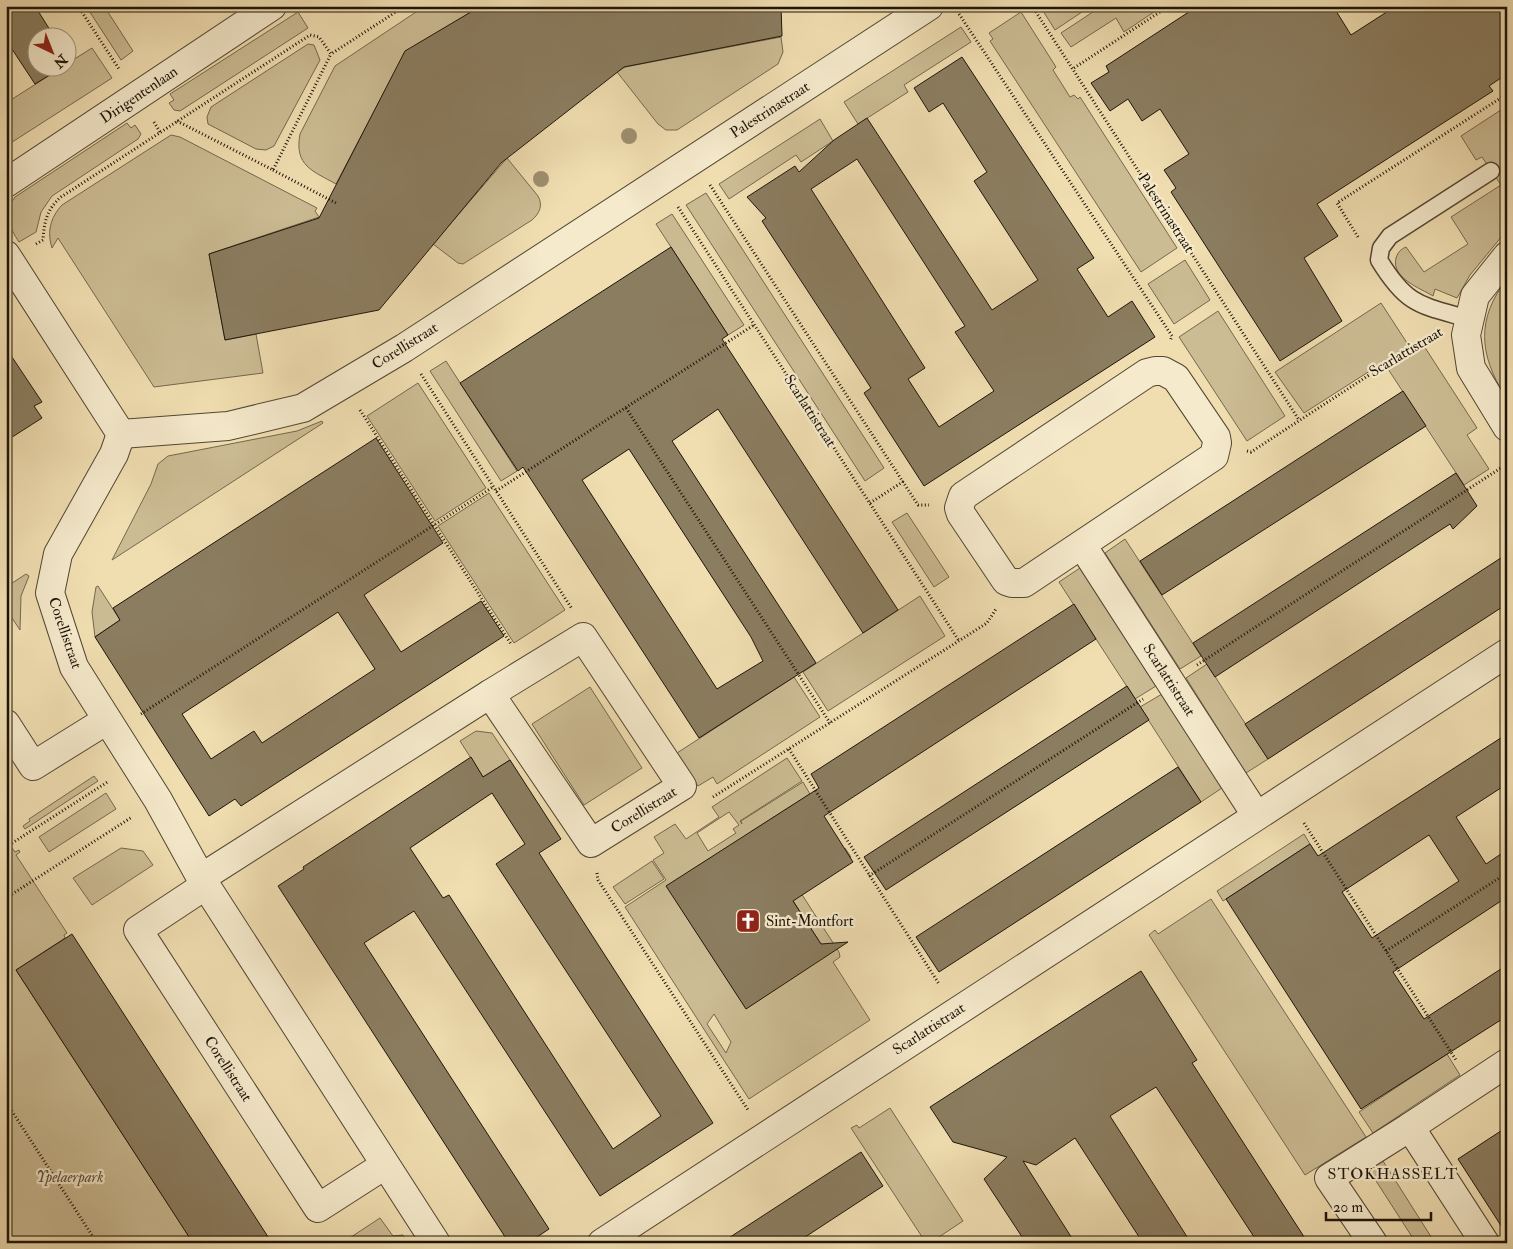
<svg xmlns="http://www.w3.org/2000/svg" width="1513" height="1249" font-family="'IM FELL Double Pica',serif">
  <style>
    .green { fill: #ccbc94; stroke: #74684e; fill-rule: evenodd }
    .building { fill: #8b7d60; stroke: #1d1409; fill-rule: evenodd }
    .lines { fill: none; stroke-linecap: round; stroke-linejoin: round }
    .lane-casing { stroke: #524633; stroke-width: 19 }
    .street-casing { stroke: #524633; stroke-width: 30 }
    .path { stroke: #1d1409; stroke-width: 3; stroke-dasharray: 1 2.5; stroke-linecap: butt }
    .lane { stroke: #f5eacc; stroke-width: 16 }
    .street { stroke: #f5eacc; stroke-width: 28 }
    .tree { fill: #9e8f70 }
    .labels { text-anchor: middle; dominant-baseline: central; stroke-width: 4.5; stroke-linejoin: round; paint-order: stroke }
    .street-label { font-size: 15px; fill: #1d1409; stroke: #f5eacc }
    .poi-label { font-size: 15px; fill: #1d1409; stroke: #f5eacc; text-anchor: start }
    .park-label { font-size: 15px; font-style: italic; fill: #5a4f3a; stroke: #f5eacc }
    .neighbourhood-label { font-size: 16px; letter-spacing: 1px; fill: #1d1409; stroke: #f5eacc }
  </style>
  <rect width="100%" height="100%" fill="#f0deb1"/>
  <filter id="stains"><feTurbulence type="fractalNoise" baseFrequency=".004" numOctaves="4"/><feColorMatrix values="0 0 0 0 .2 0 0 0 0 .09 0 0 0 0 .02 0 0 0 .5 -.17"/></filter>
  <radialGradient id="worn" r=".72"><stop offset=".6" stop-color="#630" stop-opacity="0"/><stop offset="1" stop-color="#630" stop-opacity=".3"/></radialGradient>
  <!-- green -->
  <g class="green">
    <path d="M86,6H104L133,51L121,60Z"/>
    <path d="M425,6H481L405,52L336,184C313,171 294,166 300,134L335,66Z"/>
    <path d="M1040,6H1091L1055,30Z"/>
    <path d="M1102,6H1163L1124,32L1116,18L1071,47L1061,33Z"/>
    <path d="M298,12L308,28L180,111L174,110L169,103L174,100L170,94Z"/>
    <path d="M1021,12L1056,67L1053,70L1070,97L1074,95L1078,99L1080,97L1177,248L1141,272L990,41L993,39L989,33Z"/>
    <path d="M961,27L971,42L904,85L908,92L858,124L844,102Z"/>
    <path d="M781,37L783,52L778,64L677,130H666L658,124L617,72L625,67Z"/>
    <path d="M308,44L314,45L320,60L274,146L266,150L256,149L208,124L207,117L211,107Z"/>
    <path d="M92,48L112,78L6,146V103L61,68H68V63Z"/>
    <path d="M1507,106V230L1470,275L1457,298L1435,289L1433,296C1420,288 1391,278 1396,258C1398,252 1401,249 1406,247L1424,272L1468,244L1451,217L1501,185L1482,157L1476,160L1461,136Z"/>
    <path d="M820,119L833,141L801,162L796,155L729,199L719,184Z"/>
    <path d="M127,123L131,128L135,125L141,134L138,139L52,196L41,212L36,232L19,242C9,227 3,213 15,197Z"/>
    <path d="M171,135L180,137L317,208L315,211L319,217L209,254L225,340L256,334L263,373L154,387L58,238L52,248C47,232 50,218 62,205Z"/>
    <path d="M507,158L538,196C543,205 540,213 532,220L463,264L458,263L433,244Z"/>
    <path d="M706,193L884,468L865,481L686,205Z"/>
    <path d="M672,214L744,325L728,335L656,224Z"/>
    <path d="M1185,260L1210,300L1174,324L1148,284Z"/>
    <path d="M1507,279V395L1505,396C1479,354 1476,319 1507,279Z"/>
    <path d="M1381,303L1409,346L1304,413L1275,372Z"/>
    <path d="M1218,311L1285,416L1247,441L1179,337Z"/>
    <path d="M1424,346L1477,428L1467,435L1489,469L1464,485L1388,369Z"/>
    <path d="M446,361L517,471L501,481L430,371Z"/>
    <path d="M418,383L486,488L435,521L367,416Z"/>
    <path d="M322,421L323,423L112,560L151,484L158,464L168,456L297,431Z"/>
    <path d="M489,493L565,610L514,643L438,526Z"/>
    <path d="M907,513L949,577L934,587L892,522Z"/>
    <path d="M1125,539L1201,656L1180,669L1105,553Z"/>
    <path d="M1080,568L1156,686L1135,699L1059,582Z"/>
    <path d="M26,574L29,576L21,596L20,630L6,609V587Z"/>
    <path d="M98,586L120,620L95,637L92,612L96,587Z"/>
    <path d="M920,596L945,636L828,711L803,672Z"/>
    <path d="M1207,664L1268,759L1246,773L1186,678Z"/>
    <path d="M794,677L820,717L717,784L713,777L698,786L677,753Z"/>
    <path d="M590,687L642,768L584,805L532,724Z"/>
    <path d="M1162,694L1222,788L1201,802L1140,707Z"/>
    <path d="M476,731L492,733L510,760L483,777L460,741Z"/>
    <path d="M787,758L802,781L740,821L742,824L741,821L803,782L810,794L749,833L828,955L784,887L845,848L851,857L799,890L839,952L840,957L833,962L870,1020L749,1099L625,907L666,880L653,860L664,853L654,837L675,824L686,839L719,817L712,807ZM729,812L739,825L733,829L736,833L708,851L697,833ZM714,1014L731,1042L726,1053L707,1024Z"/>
    <path d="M94,776L98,781L25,829L23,826L30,821L29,819Z"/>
    <path d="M106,793L116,809L49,852L39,837Z"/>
    <path d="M1304,834L1310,844L1223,901L1217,891Z"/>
    <path d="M10,835L11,838L7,841L15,852L19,850L20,852L16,855L67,933L64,935L65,938L16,970L193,1243H6V837Z"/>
    <path d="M121,848L143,851L153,865L92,905L73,878Z"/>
    <path d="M652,861L664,879L625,904L613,887Z"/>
    <path d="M1211,899L1366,1137L1305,1175L1149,935L1155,930L1158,934Z"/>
    <path d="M1447,1054L1460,1075L1373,1133L1359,1112Z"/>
    <path d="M890,1108L963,1221L930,1243H926L851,1128L857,1125L859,1128Z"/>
    <path d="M1383,1161L1435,1243H1416L1369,1170Z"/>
    <path d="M380,1218L393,1236L403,1235L407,1243H342Z"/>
  </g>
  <!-- building -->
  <g class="building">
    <path d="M6,6H35L55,38H38V68H61L35,84L6,40Z"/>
    <path d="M481,6H781L782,36L624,67L501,163L379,310L225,340L209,254L319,218L405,51Z"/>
    <path d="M1198,6H1333L1351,35L1396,6H1507V74L1489,86L1493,91L1317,204L1338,236L1304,258L1342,321L1280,361L1171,192L1176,188L1164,170L1189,154L1160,109L1142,121L1128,99L1110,111L1091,83L1109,72L1106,66Z"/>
    <path d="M962,57L1094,258L1077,269L1108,317L1132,301L1155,337L924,486L864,393L871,388L762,221L766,218L747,197L795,166L799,172L834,140L867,118L992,310L1038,280L974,181L987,172L943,103L929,112L914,88ZM857,159L965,326L955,332L994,391L939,427L908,379L925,368L811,189Z"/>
    <path d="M671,247L728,335L722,339L898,610L863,633L718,409L672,441L816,663L699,738L523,467L518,471L460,383ZM629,449L751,637L763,661L717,689L582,480Z"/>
    <path d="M6,348L42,402L34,406L42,418L6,441Z"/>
    <path d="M1403,391L1426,426L1162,595L1140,561Z"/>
    <path d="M376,438L443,543L364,595L401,652L481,601L504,636L241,806L235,799L209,816L95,637L120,620L113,608ZM338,612L375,669L262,743L254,731L211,759L182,714Z"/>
    <path d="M1456,473L1477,506L1453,529L1450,524L1215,677L1193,643Z"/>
    <path d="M1507,554V604L1268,759L1245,724Z"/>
    <path d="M1074,604L1096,639L824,816L853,862L793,901L821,944L848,942L746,1009L666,886L819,788L811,774Z"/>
    <path d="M1127,686L1149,720L886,890L864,857Z"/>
    <path d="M1507,734V784L1456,817L1486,864L1507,850V897L1393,972L1424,1019L1507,965V1016L1361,1109L1226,899L1310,844L1318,856ZM1429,835L1459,881L1372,938L1342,892Z"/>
    <path d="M471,757L483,777L510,760L561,839L539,853L713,1123L600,1196L414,911L364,943L549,1229L528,1243H509L278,886L304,869L303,867ZM492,793L525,844L496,864L661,1116L613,1149L449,895L443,898L410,848Z"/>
    <path d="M1178,767L1201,802L939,972L916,937Z"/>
    <path d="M72,934L272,1243H193L16,970Z"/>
    <path d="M1141,971L1197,1060L1192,1063L1308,1243H1258L1156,1087L1110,1116L1191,1243H1143L1075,1138L1036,1165L1023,1161L1075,1243H1026L984,1179L1007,1157L953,1142L930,1107Z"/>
    <path d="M1507,1127V1235L1458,1159Z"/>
    <path d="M861,1152L883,1186L796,1243H721Z"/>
  </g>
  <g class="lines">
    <defs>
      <path id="lane" d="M1469,319C1420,305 1407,306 1379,260L1381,248L1390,236L1491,171"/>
      <g id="street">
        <path d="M6,183L272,6"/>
        <path d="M6,255L121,434"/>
        <path d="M1507,256L1475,296L1466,335L1471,368L1507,427"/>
        <path d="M1155,371H1163L1176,378L1216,437L1217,443L1214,456L1024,583H1012L1006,581L961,514L959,508L963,496L1147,373Z"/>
        <path d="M121,434L114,454L58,554L50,593L74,667L158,800L201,878L436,1243"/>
        <path d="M121,434L228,426L303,408L404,348L929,6"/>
        <path d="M1082,545L1256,815"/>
        <path d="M583,637L682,786L591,843L490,694Z"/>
        <path d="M6,724L33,766L107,720"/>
        <path d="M201,878L490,694"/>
        <path d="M206,885L138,930L318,1208L385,1165"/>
        <path d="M1410,1127L1507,1063"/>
        <path d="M602,1243L1507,653"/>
        <path d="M1373,1243L1329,1178L1410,1127L1485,1243"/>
      </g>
    </defs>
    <!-- lane casing -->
    <use href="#lane" class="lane-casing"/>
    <!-- street casing -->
    <use href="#street" class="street-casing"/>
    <!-- path -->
    <g class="path">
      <path d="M78,6L119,69"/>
      <path d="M1032,6L1299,420"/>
      <path d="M959,14L1172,336L1170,341"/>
      <path d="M1074,68L1169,6"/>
      <path d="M177,121L273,170L331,54"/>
      <path d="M154,122L160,132"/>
      <path d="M273,170L336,203"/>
      <path d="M710,185L918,505H929"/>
      <path d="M678,207L959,641"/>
      <path d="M1358,237L1337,203L1507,94"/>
      <path d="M36,244L43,240C44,222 47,209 61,197L310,35L319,37L331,54L405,6"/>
      <path d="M421,374L572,609"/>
      <path d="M626,408L830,723"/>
      <path d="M360,410L511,644"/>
      <path d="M1247,451L1251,452L1429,336"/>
      <path d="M496,491L754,325"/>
      <path d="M870,503L904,481"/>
      <path d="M1197,665L1507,464"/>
      <path d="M141,714L493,487"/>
      <path d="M789,749L939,984"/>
      <path d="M713,797L987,623L996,609"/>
      <path d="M1304,823L1456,1060"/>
      <path d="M6,847L109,781"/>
      <path d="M597,873L598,880L748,1110"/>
      <path d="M869,876L1143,699"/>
      <path d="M6,898L132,817"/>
      <path d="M1386,951L1507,873"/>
      <path d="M6,1102L97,1243"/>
    </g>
    <!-- lane -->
    <use href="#lane" class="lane"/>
    <!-- street -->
    <use href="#street" class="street"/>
  </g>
  <!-- trees -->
  <g class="tree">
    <circle cx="629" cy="136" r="8"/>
    <circle cx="541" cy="179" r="8"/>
  </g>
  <!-- icons -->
  <defs>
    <symbol id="church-square" viewBox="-11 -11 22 22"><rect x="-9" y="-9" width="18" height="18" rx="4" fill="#8f2418" stroke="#f5eacc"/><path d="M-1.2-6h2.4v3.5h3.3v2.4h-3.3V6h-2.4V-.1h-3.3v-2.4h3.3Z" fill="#fff"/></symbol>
  </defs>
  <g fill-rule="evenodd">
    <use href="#church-square" x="734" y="907" width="28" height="28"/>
  </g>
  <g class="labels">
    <!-- street labels -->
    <g class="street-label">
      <text transform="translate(139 95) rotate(-34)">Dirigentenlaan</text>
      <text transform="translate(770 110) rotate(-33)">Palestrinastraat</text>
      <text transform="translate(1166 213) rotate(57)">Palestrinastraat</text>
      <text transform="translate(405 346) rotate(-32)">Corellistraat</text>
      <text transform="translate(1406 352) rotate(-31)">Scarlattistraat</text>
      <text transform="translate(810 411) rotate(57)">Scarlattistraat</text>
      <text transform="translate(65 633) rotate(71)">Corellistraat</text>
      <text transform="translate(1169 680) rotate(57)">Scarlattistraat</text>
      <text transform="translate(644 810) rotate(-32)">Corellistraat</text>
      <text transform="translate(929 1029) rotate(-33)">Scarlattistraat</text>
      <text transform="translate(228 1069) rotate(57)">Corellistraat</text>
    </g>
    <!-- poi labels -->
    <g class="poi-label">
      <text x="766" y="921">Sint-Montfort</text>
    </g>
    <!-- park labels -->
    <g class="park-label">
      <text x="70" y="1177">Ypelaerpark</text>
    </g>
    <!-- neighbourhood labels -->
    <g class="neighbourhood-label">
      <text x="1393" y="1174">STOKHASSELT</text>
    </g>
  </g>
  <!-- margin -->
  <rect width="1513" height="1249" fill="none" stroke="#f0deb1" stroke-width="25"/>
  <rect x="8" y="8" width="1498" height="1234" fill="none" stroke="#1d1409" stroke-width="2.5"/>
  <rect x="12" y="12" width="1488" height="1224" fill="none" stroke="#1d1409"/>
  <!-- north arrow -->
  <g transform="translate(52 52) rotate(137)"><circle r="24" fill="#f5eacc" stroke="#9f947e"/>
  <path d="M0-4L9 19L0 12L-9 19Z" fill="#8f2418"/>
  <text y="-8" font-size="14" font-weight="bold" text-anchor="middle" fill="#1d1409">N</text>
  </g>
  <!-- scale -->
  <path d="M1326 1212v8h105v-8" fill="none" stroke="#1d1409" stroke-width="2.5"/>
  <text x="1333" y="1212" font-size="15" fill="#1d1409" stroke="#f5eacc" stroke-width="4" paint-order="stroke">20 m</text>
  <rect width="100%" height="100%" filter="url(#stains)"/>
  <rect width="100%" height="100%" fill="url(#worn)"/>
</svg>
